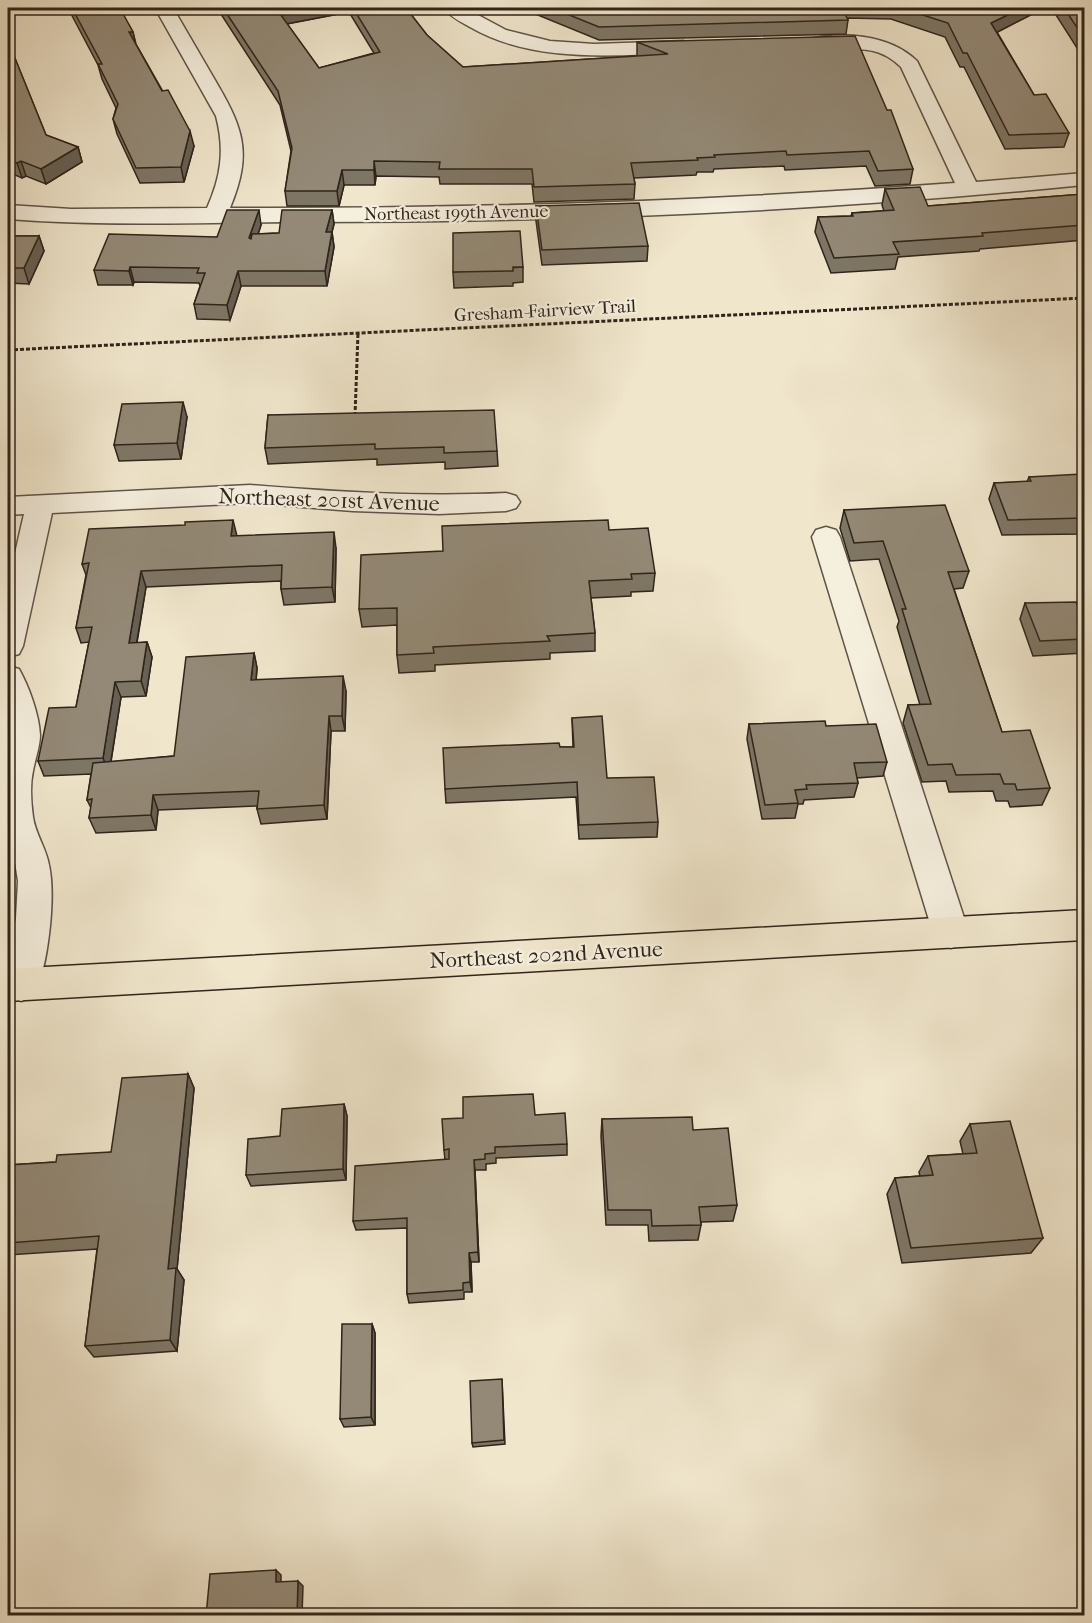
<svg xmlns="http://www.w3.org/2000/svg" width="1092" height="1623" font-family="'IM FELL French Canon',serif">
  <style>
    .lines { fill: none; stroke-linecap: round; stroke-linejoin: round }
    .minor-casing { stroke: #5f5446; stroke-width: 3 }
    .major-casing { stroke: #2f2419; stroke-width: 3 }
    .path { stroke: #2f2419; stroke-width: 3; stroke-dasharray: 4 2; stroke-linecap: butt }
    .minor { fill: #f5efde; fill-rule: evenodd }
    .major { fill: #f0e6cc; fill-rule: evenodd }
    .wall { fill: #7e7665; stroke: #2f2419; stroke-width: 1.5; fill-rule: evenodd }
    .shaded-wall { fill: #676053; stroke: #2f2419; stroke-width: 1.5 }
    .building { fill: #938976; stroke: #2f2419; stroke-width: 1.5 }
    .labels { text-anchor: middle; dominant-baseline: central; stroke-width: 4.5; stroke-linejoin: round; paint-order: stroke }
    .far-street-label { font-size: 18px; fill: #2f2419; stroke: #f5efde }
    .street-label { font-size: 22px; fill: #2f2419; stroke: #f5efde }
  </style>
  <rect width="100%" height="100%" fill="#f0e6cc"/>
  <filter id="stains"><feTurbulence type="fractalNoise" baseFrequency=".00333" numOctaves="4"/><feColorMatrix values="0 0 0 0 .2 0 0 0 0 .09 0 0 0 0 .02 0 0 0 .5 -.17"/></filter>
  <radialGradient id="worn" r=".72"><stop offset=".6" stop-color="#630" stop-opacity="0"/><stop offset="1" stop-color="#630" stop-opacity=".3"/></radialGradient>
  <g class="lines">
    <defs>
      <g id="minor">
        <path d="M155,8H173C186,30 199,53 212,75C242,126 254,150 230,208C472,209 713,201 955,183L901,67C869,36 841,57 805,48L802,44L805,40C842,31 889,34 917,61L976,182L1084,173V185C828,211 569,222 311,222C210,222 108,227 8,219V205L71,209L207,208C221,177 225,150 216,116Z"/>
        <path d="M444,8H465L506,30L550,41L594,44L683,41L690,43L693,47L690,51L683,53C612,55 534,64 470,27C461,22 449,16 444,8Z"/>
        <path d="M250,485C336,492 420,497 506,493L516,496L520,502L516,508L506,511L439,514L353,511L250,503L52,513L23,646L19,654L8,657V584L24,514L8,515V497Z"/>
        <path d="M826,527L836,530L840,537L969,933L963,944L951,948L939,944L933,933L812,537L816,530Z"/>
        <path d="M8,666L19,669C29,687 39,714 40,735C40,746 35,760 33,771C30,784 31,803 33,817C35,833 46,848 49,865C56,897 48,967 34,996L21,1001L8,995V961L16,918L18,881L15,862L8,841Z"/>
      </g>
      <path id="major" d="M1084,910V940L8,1001V969Z"/>
    </defs>
    <!-- minor casing -->
    <use href="#minor" class="minor-casing"/>
    <!-- major casing -->
    <use href="#major" class="major-casing"/>
    <!-- path -->
    <g class="path">
      <path d="M8,350L1084,298"/>
      <path d="M355,416L358,333"/>
    </g>
    <!-- minor -->
    <use href="#minor" class="minor"/>
    <!-- major -->
    <use href="#major" class="major"/>
  </g>
  <!-- wall -->
  <g class="wall">
    <path d="M68,8H122L123,15L133,32L136,44L194,146L184,182L140,183L117,134L113,119L116,108L102,79L98,65Z"/>
    <path d="M217,8H406L427,35L463,67L637,56V42L887,110L913,169L910,184L875,186L866,166L785,170L784,166L714,169L713,172H697L696,175L634,178L635,184L634,199L534,202L532,184H440L439,177L376,176L375,185H344L339,206H287L285,191L291,151L280,105ZM349,12L374,53L319,68L287,24Z"/>
    <path d="M528,8H1044L997,32L1034,95L1069,133L1064,147L1005,149L964,67H960L945,37L891,19L847,18L848,20L846,34L599,40L528,11Z"/>
    <path d="M1058,8H1084V59L1056,15Z"/>
    <path d="M8,41L46,135L78,147L82,162L46,184L26,176L22,178L8,172Z"/>
    <path d="M885,189L928,206L1084,194V240L980,249L979,251L898,257L895,269L831,273L815,232L818,217L851,216L852,213L884,211L882,205Z"/>
    <path d="M536,206L648,246L647,261L542,265L536,221Z"/>
    <path d="M332,210L334,224L332,232L334,247L327,286H241L230,320L197,319L194,304L200,286L199,283L134,282L133,285H98L94,270L217,237L261,225L258,234L279,233Z"/>
    <path d="M8,236H39L44,251L29,284L8,283Z"/>
    <path d="M523,267V282L513,283V286L454,288L453,272Z"/>
    <path d="M268,415L497,451L498,466L445,469V462L377,465V459L268,464L265,448Z"/>
    <path d="M187,417L181,459L119,461L114,445Z"/>
    <path d="M1029,477L1084,478V534L1002,535L989,499L994,483L1027,482Z"/>
    <path d="M844,510L969,571L963,588L954,589L1002,732L1050,788L1042,805L1010,807L1008,801H996L993,791L949,792L946,781L922,782L903,723L908,705H920L897,627L899,621L879,559L850,561L840,528Z"/>
    <path d="M609,530L655,573L653,591L631,592V596L591,598L595,633V651L550,653V659L435,665V671L399,673L397,655V625L362,627L359,609L443,551Z"/>
    <path d="M237,536L336,548L335,602L284,605L281,589V581L146,587L137,643L147,642L152,657L146,696L121,697L111,762L174,756L254,653L257,668L256,680L346,691L345,731H331L327,819L261,824L257,809V806L158,810L156,830L96,833L89,818L91,808L87,800L91,774L44,776L38,761L76,707L89,642L81,643L76,628L86,575L82,564Z"/>
    <path d="M1025,603L1084,623V653L1033,656L1020,619Z"/>
    <path d="M572,718L607,778L658,822L657,837L579,839L576,797L446,803L445,789L560,747H573Z"/>
    <path d="M749,724L826,726L887,762L883,776L857,778L858,783L854,797L804,800L803,804H798L795,818L762,819L747,739Z"/>
    <path d="M188,1074L194,1088L177,1269L184,1280L177,1351L94,1357L85,1346L97,1249L8,1255V1165L56,1162L111,1152Z"/>
    <path d="M344,1104L347,1116L346,1180L251,1186L246,1175L280,1136Z"/>
    <path d="M535,1115L567,1144V1155L496,1158V1163L486,1164V1170H475L479,1262H471L472,1292H464V1299L409,1303L407,1294V1228L356,1230L353,1221L445,1160L444,1150Z"/>
    <path d="M602,1119L693,1130L737,1205L733,1221L701,1222V1225L698,1240L649,1241L648,1225H606L601,1136Z"/>
    <path d="M970,1124L1043,1238L1031,1253L902,1263L887,1194L895,1178L920,1176L919,1172L928,1156L963,1154L960,1141Z"/>
    <path d="M372,1324L375,1333V1425L344,1427L340,1419Z"/>
    <path d="M502,1379L505,1444L473,1447L472,1443Z"/>
  </g>
  <!-- shaded-wall -->
  <g class="shaded-wall">
    <path d="M297,8H348L349,12L280,25L278,11Z"/>
    <path d="M1022,8H1044L988,37L991,23Z"/>
    <path d="M129,32H133L136,46Z"/>
    <path d="M190,131L194,146L184,182L181,167Z"/>
    <path d="M78,147L82,162L46,184L41,169Z"/>
    <path d="M21,161L26,176L22,178L17,163Z"/>
    <path d="M374,161L376,176L375,185L374,170Z"/>
    <path d="M342,170L344,185L339,206L337,191Z"/>
    <path d="M259,210L261,225L252,253L249,238Z"/>
    <path d="M332,210L334,224L328,247L326,232Z"/>
    <path d="M332,232L334,247L327,286L325,271Z"/>
    <path d="M39,236L44,251L29,284L24,268Z"/>
    <path d="M130,267L134,282L133,285L129,271Z"/>
    <path d="M238,271L241,286L230,320L227,305Z"/>
    <path d="M183,402L187,417L181,459L177,443Z"/>
    <path d="M233,520L237,536H231Z"/>
    <path d="M334,532L336,548L335,602L332,587Z"/>
    <path d="M141,571L146,587L134,658L129,643Z"/>
    <path d="M147,642L152,657L146,696L141,681Z"/>
    <path d="M254,653L257,668L255,695L251,680Z"/>
    <path d="M343,676L346,691L345,731L342,716Z"/>
    <path d="M115,682L121,697L109,773L103,758Z"/>
    <path d="M329,716L331,731L327,819L324,805Z"/>
    <path d="M153,795L158,810L156,830L151,815Z"/>
    <path d="M188,1074L194,1088L177,1269L184,1280L177,1351L170,1340L168,1269Z"/>
    <path d="M344,1104L347,1116L346,1180L343,1169Z"/>
    <path d="M474,1160L475,1170L479,1262L478,1252Z"/>
    <path d="M469,1253L471,1262L472,1292L470,1282Z"/>
    <path d="M372,1324L375,1333V1425L371,1417Z"/>
    <path d="M276,1570L281,1575V1588L276,1582Z"/>
    <path d="M298,1581L303,1586L302,1616H297Z"/>
  </g>
  <!-- building -->
  <g class="building">
    <path d="M72,8H121H120L133,32H129L162,91L168,90L190,131L181,167L136,168L113,119L118,104L98,64H102Z"/>
    <path d="M223,8H297L278,11L319,68L380,52L353,8H406L427,35L463,67L668,54L637,42L855,36L887,110H891L913,169L878,171L869,151L787,155L786,151L714,155L715,157L697,158L698,160L631,163L635,184L534,187L532,169H439L440,162L374,161V170H342L337,191H285L292,148L278,91Z"/>
    <path d="M552,8H842L848,20L599,27Z"/>
    <path d="M901,8H1022L991,23L1034,95L1046,94L1069,133L1009,135L967,53H963L948,23Z"/>
    <path d="M1064,8H1084V38Z"/>
    <path d="M8,41L46,135L78,147L41,169L21,161L17,163L8,159Z"/>
    <path d="M920,187L928,206L1084,194V225L982,233L983,236L893,242L899,254L834,258L818,217L853,216L852,213L894,210L885,189Z"/>
    <path d="M639,203L648,246L542,250L536,206Z"/>
    <path d="M227,210H259L249,238L251,239L252,234L279,233L282,210H332L326,232H332L325,271H238L227,305L194,304L205,273H197L199,268L130,267L129,271L94,270L109,234L217,237Z"/>
    <path d="M520,231L523,267H513V271L453,272V233Z"/>
    <path d="M8,236H39L24,268H8Z"/>
    <path d="M183,402L177,443L114,445L122,404Z"/>
    <path d="M494,410L497,451L444,453V447L375,449V444L265,448L268,415Z"/>
    <path d="M1082,474L1084,478V518L1008,520L994,483L1031,481L1029,477Z"/>
    <path d="M945,505L969,571L948,572L1002,732L1030,730L1050,788L1017,790L1015,784H1004L1000,774L956,775L952,764L928,765L908,705L931,704L902,609H906L883,541L854,543L844,510Z"/>
    <path d="M233,520L231,536L334,532L332,587L281,589L282,565L141,571L129,643L147,642L141,681L115,682L103,758L38,761L49,708L76,707L92,627L76,628L89,563L82,564L89,529L185,525V522Z"/>
    <path d="M608,520L609,530L648,528L655,573L631,574L632,579L589,581L595,633L547,636L550,641L433,647L434,653L397,655V608L359,609L361,555L443,551L442,526Z"/>
    <path d="M1076,602L1084,623V639L1040,641L1025,603Z"/>
    <path d="M254,653L251,680L343,676L342,716H329L324,805L257,809L259,791L153,795L151,815L89,818L92,799L87,800L93,763L174,756L186,657Z"/>
    <path d="M602,716L607,778L654,777L658,822L579,825L577,782L445,789L443,748L559,743L560,747H574L572,718Z"/>
    <path d="M825,721L826,726L876,724L887,762L854,763L858,783L806,785L807,789L795,790L798,803L765,805L749,724Z"/>
    <path d="M188,1074L168,1269L176,1268L170,1340L85,1346L99,1236L8,1243V1165L56,1162L57,1155L111,1152L122,1078Z"/>
    <path d="M533,1094L535,1115L565,1113L567,1144L495,1147V1153L485,1154V1159L474,1160L478,1252L469,1253L470,1282L463,1283V1290L407,1294V1218L353,1221L355,1166L449,1159V1149L444,1150L442,1119L463,1118V1097Z"/>
    <path d="M344,1104L343,1169L246,1175L248,1139L280,1136L282,1109Z"/>
    <path d="M692,1117L693,1130L728,1128L737,1205L699,1207L701,1225L652,1226L651,1210H608L602,1119Z"/>
    <path d="M1010,1121L1043,1238L911,1248L895,1178L933,1175L928,1156L977,1153L970,1124Z"/>
    <path d="M342,1324H372L371,1417L340,1419Z"/>
    <path d="M502,1379L504,1440L472,1443L470,1381Z"/>
    <path d="M276,1570V1582L298,1581L297,1616H206L210,1574Z"/>
  </g>
  <g class="labels">
    <!-- far-street labels -->
    <g class="far-street-label">
      <text transform="translate(456 213) rotate(-1)">Northeast 199th Avenue</text>
      <text transform="translate(545 311) rotate(-3)">Gresham-Fairview Trail</text>
    </g>
    <!-- street labels -->
    <g class="street-label">
      <text transform="translate(329 500) rotate(2)">Northeast 201st Avenue</text>
      <text transform="translate(546 955) rotate(-3)">Northeast 202nd Avenue</text>
    </g>
  </g>
  <!-- margin -->
  <rect width="1092" height="1623" fill="none" stroke="#f0e6cc" stroke-width="30"/>
  <rect x="9" y="9" width="1074" height="1605" fill="none" stroke="#2f2419" stroke-width="3"/>
  <rect x="15" y="15" width="1062" height="1593" fill="none" stroke="#2f2419" stroke-width="1.5"/>
  <rect width="100%" height="100%" filter="url(#stains)"/>
  <rect width="100%" height="100%" fill="url(#worn)"/>
</svg>
